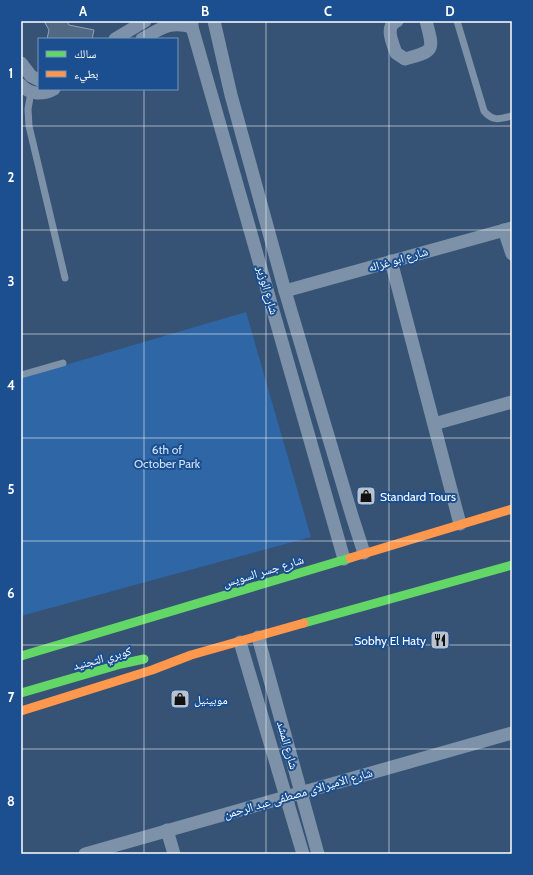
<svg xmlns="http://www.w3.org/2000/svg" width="533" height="875" font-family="Cabin,'Noto Naskh Arabic',sans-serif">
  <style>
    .green { fill: #2f66a5 }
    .building { fill: #526984; stroke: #92a2b6 }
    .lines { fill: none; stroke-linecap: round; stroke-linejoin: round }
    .lane { stroke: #7d92a8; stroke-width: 7 }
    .street { stroke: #7d92a8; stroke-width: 13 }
    .fast { stroke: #63d668; stroke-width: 9 }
    .slow { stroke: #ff974d; stroke-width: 9 }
    .grid { fill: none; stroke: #fff; stroke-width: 1; stroke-opacity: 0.55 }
    .labels { text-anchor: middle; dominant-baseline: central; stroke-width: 4; stroke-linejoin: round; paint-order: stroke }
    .street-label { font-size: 12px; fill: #fff; stroke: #1b4f8f }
    .park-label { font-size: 12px; fill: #cfe3fa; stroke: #1b4f8f }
    .poi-label { font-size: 12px; fill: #fff; stroke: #1b4f8f; text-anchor: start }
    .neatline { fill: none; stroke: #fff; stroke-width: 1.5 }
    .grid-label { font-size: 13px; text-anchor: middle; font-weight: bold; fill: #fff }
  </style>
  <rect width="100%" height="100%" fill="#365274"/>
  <!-- green -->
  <path class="green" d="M246,312L311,537L21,616V378Z"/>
  <!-- building -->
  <path class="building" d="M44,21H67L69,25L94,30L92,39H47L49,30Z"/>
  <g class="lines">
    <!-- lane -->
    <g class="lane">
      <path d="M457,21L484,111C493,122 500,119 512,116"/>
      <path d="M31,92L28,109L29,126L65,278"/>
      <path d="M21,375L63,363"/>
    </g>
    <!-- street -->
    <g class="street">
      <path d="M192,21V27L344,559"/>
      <path d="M214,21L231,95L285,291L352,516L364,553"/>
      <path d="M397,21C384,26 393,44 396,53L405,59C435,51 434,51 426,21"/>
      <path d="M115,39L145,21"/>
      <path d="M142,39C162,28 169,21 192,27"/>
      <path d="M21,63L31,76L39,80"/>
      <path d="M21,85C30,95 43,95 54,89"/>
      <path d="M504,230L512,254"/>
      <path d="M391,261L460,524"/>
      <path d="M285,291L512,228"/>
      <path d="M434,424L512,402"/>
      <path d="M258,637L318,854"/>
      <path d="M240,642L303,854"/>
      <path d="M167,830L174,854"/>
      <path d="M85,854L512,733"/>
    </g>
    <!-- fast -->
    <g class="fast">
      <path d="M304,623L512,565"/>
      <path d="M21,656L350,558"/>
      <path d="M21,693L121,664L144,659"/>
    </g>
    <!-- slow -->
    <g class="slow">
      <path d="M350,558L512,509"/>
      <path d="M21,711L152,670L191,655L304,623"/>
    </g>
  </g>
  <!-- grid -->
  <path class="grid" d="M144,21V39M266,21V854M389,21V854M144,89V854M21,126H512M21,230H512M21,334H512M21,438H512M21,541H512M21,645H512M21,749H512"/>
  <!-- icons -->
  <defs>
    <symbol id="shop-square" viewBox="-11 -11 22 22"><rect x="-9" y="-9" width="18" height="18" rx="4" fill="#b9c2ce" stroke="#1b4f8f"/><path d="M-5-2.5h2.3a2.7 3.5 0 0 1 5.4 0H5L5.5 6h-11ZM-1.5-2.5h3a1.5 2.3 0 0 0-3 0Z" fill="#111"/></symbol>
    <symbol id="restaurant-square" viewBox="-11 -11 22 22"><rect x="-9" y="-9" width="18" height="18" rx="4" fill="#b9c2ce" stroke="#1b4f8f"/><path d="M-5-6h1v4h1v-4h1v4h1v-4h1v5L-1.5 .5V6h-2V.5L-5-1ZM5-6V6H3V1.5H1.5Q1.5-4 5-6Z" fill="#111"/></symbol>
  </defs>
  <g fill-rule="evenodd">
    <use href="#shop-square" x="355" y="485" width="22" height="22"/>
    <use href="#restaurant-square" x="429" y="629" width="22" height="22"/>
    <use href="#shop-square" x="169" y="688" width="22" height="22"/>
  </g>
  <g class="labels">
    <!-- street labels -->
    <g class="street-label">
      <text transform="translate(398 259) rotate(-16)">شارع ابو غزاله</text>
      <text transform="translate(268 290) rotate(74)">شارع الوزير</text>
      <text transform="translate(263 571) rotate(-17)">شارع جسر السويس</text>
      <text transform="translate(102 658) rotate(-15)">كوبري التجنيد</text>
      <text transform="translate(288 745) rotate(74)">شارع المشد</text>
      <text transform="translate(298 793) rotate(-16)">شارع الاميرالاى مصطفى عبد الرحمن</text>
    </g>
    <!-- park labels -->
    <g class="park-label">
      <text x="167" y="449">6th of<tspan x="167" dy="14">October Park</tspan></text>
    </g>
    <!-- poi labels -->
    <g class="poi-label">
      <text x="380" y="496">Standard Tours</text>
      <text x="426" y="640" text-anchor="end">Sobhy El Haty</text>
      <text x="194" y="699">موبينيل</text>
    </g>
  </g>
  <!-- border -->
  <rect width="533" height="875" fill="none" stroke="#1b4f8f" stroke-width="44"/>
  <!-- legend -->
  <rect x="38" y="38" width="140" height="52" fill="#1b4f8f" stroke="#7695bc"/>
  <rect x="46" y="51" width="20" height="6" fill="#63d668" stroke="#7695bc"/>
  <text x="74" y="58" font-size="12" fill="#ffffff">سالك</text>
  <rect x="46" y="71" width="20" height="6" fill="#ff974d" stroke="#7695bc"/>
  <text x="74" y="78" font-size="12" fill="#ffffff">بطيء</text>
  <rect x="22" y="22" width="489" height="831" class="neatline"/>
  <g class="grid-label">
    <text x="83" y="16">A</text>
    <text x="205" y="16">B</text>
    <text x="328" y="16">C</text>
    <text x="450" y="16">D</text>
    <text x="11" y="78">1</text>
    <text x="11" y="182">2</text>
    <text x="11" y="286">3</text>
    <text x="11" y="390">4</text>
    <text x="11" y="494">5</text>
    <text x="11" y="598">6</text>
    <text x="11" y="702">7</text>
    <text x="11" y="806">8</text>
  </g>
</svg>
